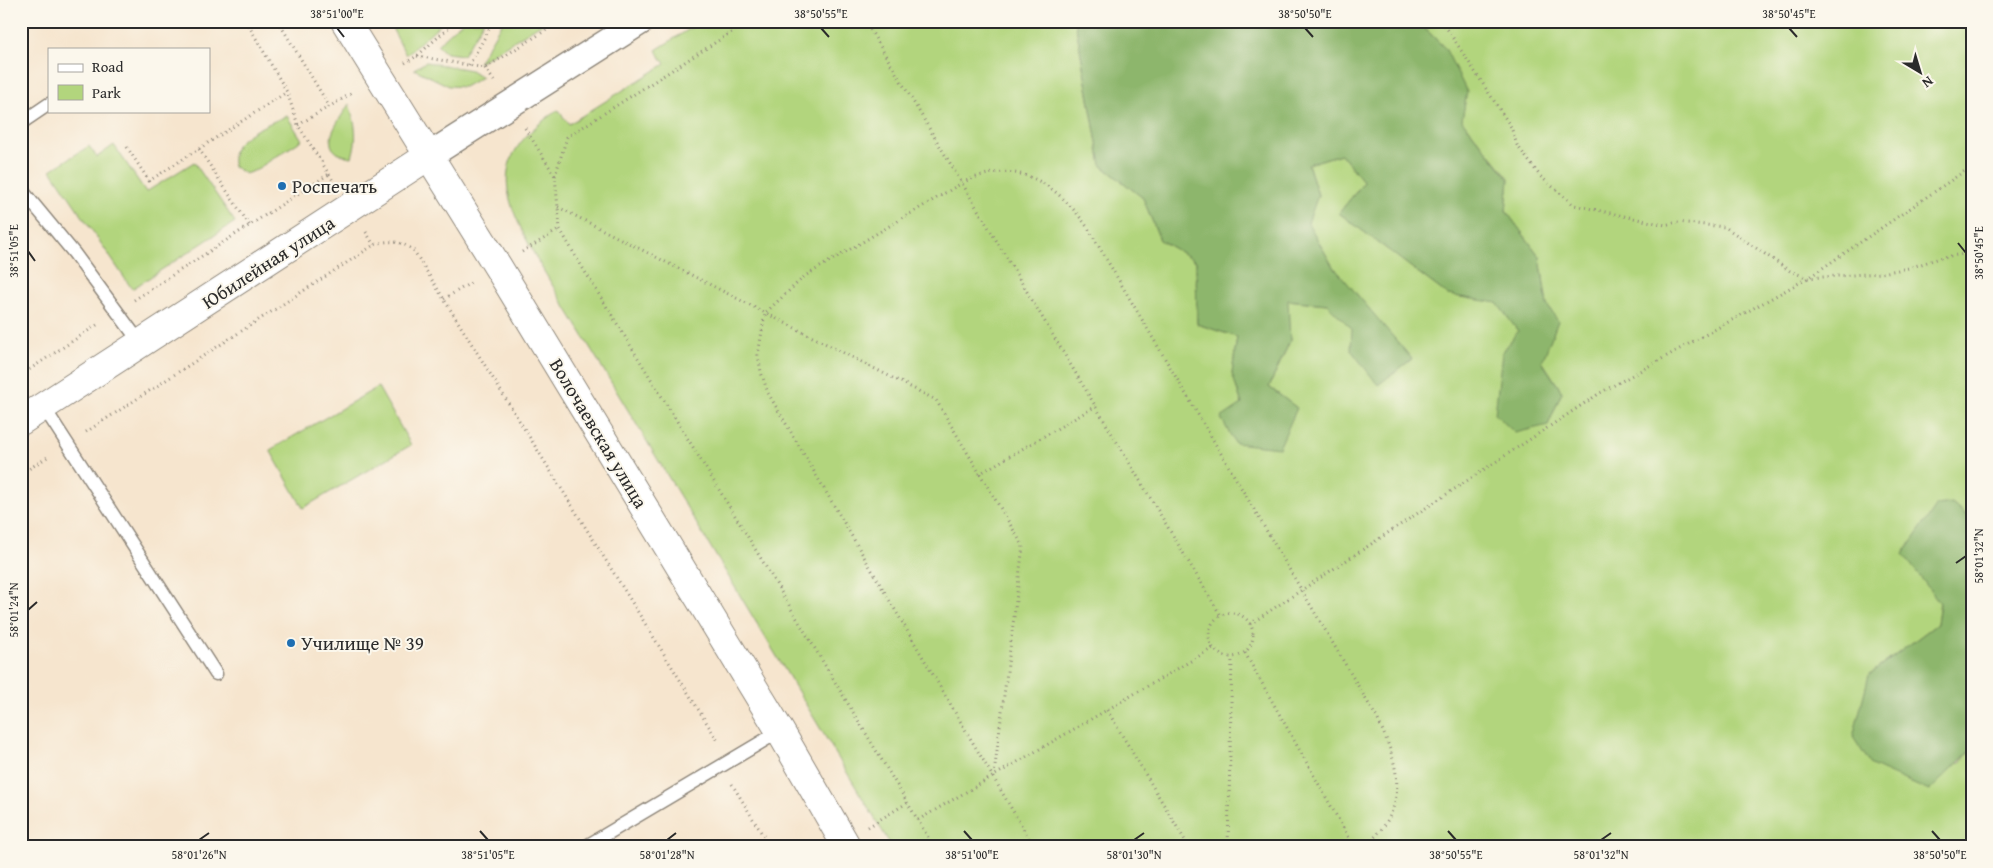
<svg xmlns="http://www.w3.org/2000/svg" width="1993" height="868" font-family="'Gentium Book Plus',serif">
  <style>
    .green { fill: #b2d57d; stroke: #6e8054 }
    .forest { fill: #8db66c; stroke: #5c704c }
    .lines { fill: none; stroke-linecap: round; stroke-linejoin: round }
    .lane-casing { stroke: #90887c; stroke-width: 15 }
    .street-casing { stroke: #90887c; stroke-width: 29 }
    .secondary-casing { stroke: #90887c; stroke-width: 30 }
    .path { stroke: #90887c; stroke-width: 3; stroke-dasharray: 1 4; stroke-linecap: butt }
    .lane { stroke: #fff; stroke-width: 12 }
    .street { stroke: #fff; stroke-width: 26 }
    .secondary { stroke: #fff; stroke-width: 28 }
    .ticks { fill: none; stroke: #2b2b2b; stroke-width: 2 }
    .poi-dot { fill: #1f6fb2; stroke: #fbf7ec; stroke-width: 2 }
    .labels { text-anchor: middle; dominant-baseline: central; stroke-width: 4; stroke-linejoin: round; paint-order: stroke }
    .poi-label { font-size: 19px; fill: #2b2b2b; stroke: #fbf7ec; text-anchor: start }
    .street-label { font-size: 19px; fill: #2b2b2b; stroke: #fbf7ec }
    .neatline { fill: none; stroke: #2b2b2b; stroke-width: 2 }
    .ticks-label { font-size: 12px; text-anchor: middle; fill: #2b2b2b }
  </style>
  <rect width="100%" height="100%" fill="#fbf7ec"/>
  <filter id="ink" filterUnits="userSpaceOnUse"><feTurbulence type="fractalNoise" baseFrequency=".02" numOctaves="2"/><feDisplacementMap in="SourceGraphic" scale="10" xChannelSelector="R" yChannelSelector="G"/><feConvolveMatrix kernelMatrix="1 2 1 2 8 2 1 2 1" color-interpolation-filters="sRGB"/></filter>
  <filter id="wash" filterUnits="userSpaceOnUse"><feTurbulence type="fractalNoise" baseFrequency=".0096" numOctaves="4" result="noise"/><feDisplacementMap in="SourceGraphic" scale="20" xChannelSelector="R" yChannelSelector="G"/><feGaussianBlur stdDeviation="1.12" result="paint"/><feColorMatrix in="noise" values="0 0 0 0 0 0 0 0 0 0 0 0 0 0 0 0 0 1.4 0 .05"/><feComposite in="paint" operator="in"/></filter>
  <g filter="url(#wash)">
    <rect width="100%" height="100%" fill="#f6e5ce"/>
    <!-- green -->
    <g class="green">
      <path d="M395,21H444L406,55L393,30Z"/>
      <path d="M463,21H484L463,55L446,53L437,45Z"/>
      <path d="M503,21H546L478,63Z"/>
      <path d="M702,21H1075L1101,165L1143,198L1160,240L1196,261L1197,324L1237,337L1232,374L1242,404L1297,408L1269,387L1290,341L1287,300L1327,304L1352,329L1411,359L1332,265L1307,222L1318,195L1308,164L1341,154L1364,182L1339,213L1448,295L1497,302L1518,331L1502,353L1548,425L1562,392L1542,361L1557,321L1547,305L1540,257L1506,211L1509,178L1462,120L1445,48L1417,21H1972V520L1952,503L1937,624L1869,675L1959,764L1972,749V847H892L539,263C502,195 485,159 558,110L569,124L665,64L656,50Z"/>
      <path d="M426,62L471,70L482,77L464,87L449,86L414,69Z"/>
      <path d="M349,104C356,124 358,137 352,157C314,152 336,125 349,104Z"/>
      <path d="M287,116L302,140L254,171L245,174L233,166C233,159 232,153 236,147C242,134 274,121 287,116Z"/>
      <path d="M114,145L146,192L194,162L235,222L132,289L51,170L89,146L97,157Z"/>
      <path d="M378,387L411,445L303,508L270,450Z"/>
    </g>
    <!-- forest -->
    <g class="forest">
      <path d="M1075,21H1417L1445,48L1467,92L1462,120L1509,179L1506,211L1540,257L1547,305L1558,321L1542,362L1562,392L1548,425L1515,433L1495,414L1502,353L1518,331L1497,303L1448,295L1339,213L1364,182L1341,154L1308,164L1318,195L1308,223L1332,265L1412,359L1378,385L1351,350L1352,329L1327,304L1288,300L1290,341L1269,387L1297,408L1279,448L1235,443L1221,418L1242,404L1232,374L1237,337L1197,324L1196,261L1160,240L1143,198L1101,165Z"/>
      <path d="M1952,503L1972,520V749L1929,791L1871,765L1853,737L1869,675L1937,624L1940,603L1903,554L1937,505Z"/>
    </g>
  </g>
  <g filter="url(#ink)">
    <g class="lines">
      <defs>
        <g id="lane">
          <path d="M21,123L49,104"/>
          <path d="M21,189L74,253L141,344"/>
          <path d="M43,406L216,674"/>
          <path d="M585,847L780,731"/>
        </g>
        <path id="street" d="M430,155L641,21"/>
        <g id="secondary">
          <path d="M345,21L498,267L780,731L847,847"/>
          <path d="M21,421L430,155"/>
        </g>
      </defs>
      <!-- lane casing -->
      <use href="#lane" class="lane-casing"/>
      <!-- street casing -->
      <use href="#street" class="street-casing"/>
      <!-- secondary casing -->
      <use href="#secondary" class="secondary-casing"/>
      <!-- path -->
      <g class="path">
        <path d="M246,21L287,92L298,125L334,182"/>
        <path d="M278,21L329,106"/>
        <path d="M865,21L1221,616"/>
        <path d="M1442,21L1511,127L1517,145L1540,176L1574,205L1665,225L1677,222L1725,227L1790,271L1808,278L1881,273L1909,268L1943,257L1972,253"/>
        <path d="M417,56L485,68L561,21"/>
        <path d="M405,63L417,56L456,21"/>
        <path d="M469,65L494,21"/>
        <path d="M485,68L494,81"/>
        <path d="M298,125L354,92"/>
        <path d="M525,128L555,176L560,229L576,257L742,527L934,847"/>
        <path d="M127,147L149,181L287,92"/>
        <path d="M199,149L250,226"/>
        <path d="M555,176L567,137L749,21"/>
        <path d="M558,207L936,400L1023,546L994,774"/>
        <path d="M366,232L374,245"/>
        <path d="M522,252L560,229"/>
        <path d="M444,299L472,282"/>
        <path d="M134,300L329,174"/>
        <path d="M21,375L100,323"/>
        <path d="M86,432L374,245C389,239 402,241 414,251L718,741"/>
        <path d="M21,474L49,456"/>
        <path d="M979,474L1096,406"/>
        <circle cx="1231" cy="635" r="22"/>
        <path d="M1250,624L1600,393L1808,278L1972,166"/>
        <path d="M1245,653L1354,847"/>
        <path d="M1107,710L1189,847"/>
        <path d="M732,784L770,847"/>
        <path d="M918,820L1213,648"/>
        <path d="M868,827L907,803"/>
        <path d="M1034,847L768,393L761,372L758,355L765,313L805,276L962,183C1017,156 1056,183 1088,228L1377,718C1400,767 1411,808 1364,847"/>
        <path d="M1228,847L1232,658"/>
      </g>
      <!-- lane -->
      <use href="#lane" class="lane"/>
      <!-- street -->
      <use href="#street" class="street"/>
      <!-- secondary -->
      <use href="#secondary" class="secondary"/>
    </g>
  </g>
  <!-- ticks -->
  <path class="ticks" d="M337,28L344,37M821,28L829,37M1305,28L1313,37M1789,28L1797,37M1958,243L1966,253M28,251L35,261M1956,563L1966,556M28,610L37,602M480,831L488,840M964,831L972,840M1448,831L1456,840M1932,831L1940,840M199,840L209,833M667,840L676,833M1134,840L1144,833M1601,840L1611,833"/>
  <!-- markers -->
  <g class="poi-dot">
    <circle cx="282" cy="186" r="5"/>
    <circle cx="291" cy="643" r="5"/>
  </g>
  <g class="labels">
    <!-- poi labels -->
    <g class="poi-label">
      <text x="292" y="186">Роспечать</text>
      <text x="301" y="643">Училище № 39</text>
    </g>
    <!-- street labels -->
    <g class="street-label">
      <text transform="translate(268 262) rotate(-33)">Юбилейная улица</text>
      <text transform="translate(599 433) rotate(59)">Волочаевская улица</text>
    </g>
  </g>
  <!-- margin -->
  <rect width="1993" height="868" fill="none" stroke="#fbf7ec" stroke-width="55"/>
  <!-- legend -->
  <rect x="48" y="48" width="162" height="65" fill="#fbf7ec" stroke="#a8a59f"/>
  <rect x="58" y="64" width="25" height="8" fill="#ffffff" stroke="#a8a59f"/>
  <text x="92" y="72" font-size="15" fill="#2b2b2b">Road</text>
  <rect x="58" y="85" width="25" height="15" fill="#b2d57d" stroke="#a8a59f"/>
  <text x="92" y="98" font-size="15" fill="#2b2b2b">Park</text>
  <!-- north arrow -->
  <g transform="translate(1920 72) rotate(142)" stroke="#fbf7ec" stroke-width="4" paint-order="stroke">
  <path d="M0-4L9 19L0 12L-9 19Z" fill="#2b2b2b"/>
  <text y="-8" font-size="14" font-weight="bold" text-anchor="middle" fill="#2b2b2b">N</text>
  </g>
  <rect x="28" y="28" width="1938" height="812" class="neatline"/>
  <g class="ticks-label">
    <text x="337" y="18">38°51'00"E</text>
    <text x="821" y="18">38°50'55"E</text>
    <text x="1305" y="18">38°50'50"E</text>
    <text x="1789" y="18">38°50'45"E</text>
    <text transform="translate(14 251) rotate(-90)" y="4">38°51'05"E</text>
    <text transform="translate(1979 253) rotate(-90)" y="4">38°50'45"E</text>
    <text transform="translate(1979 556) rotate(-90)" y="4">58°01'32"N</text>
    <text transform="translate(14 610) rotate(-90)" y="4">58°01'24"N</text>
    <text x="199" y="859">58°01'26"N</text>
    <text x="488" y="859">38°51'05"E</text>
    <text x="667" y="859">58°01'28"N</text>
    <text x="972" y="859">38°51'00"E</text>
    <text x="1134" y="859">58°01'30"N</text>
    <text x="1456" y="859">38°50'55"E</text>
    <text x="1601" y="859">58°01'32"N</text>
    <text x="1940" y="859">38°50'50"E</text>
  </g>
</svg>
